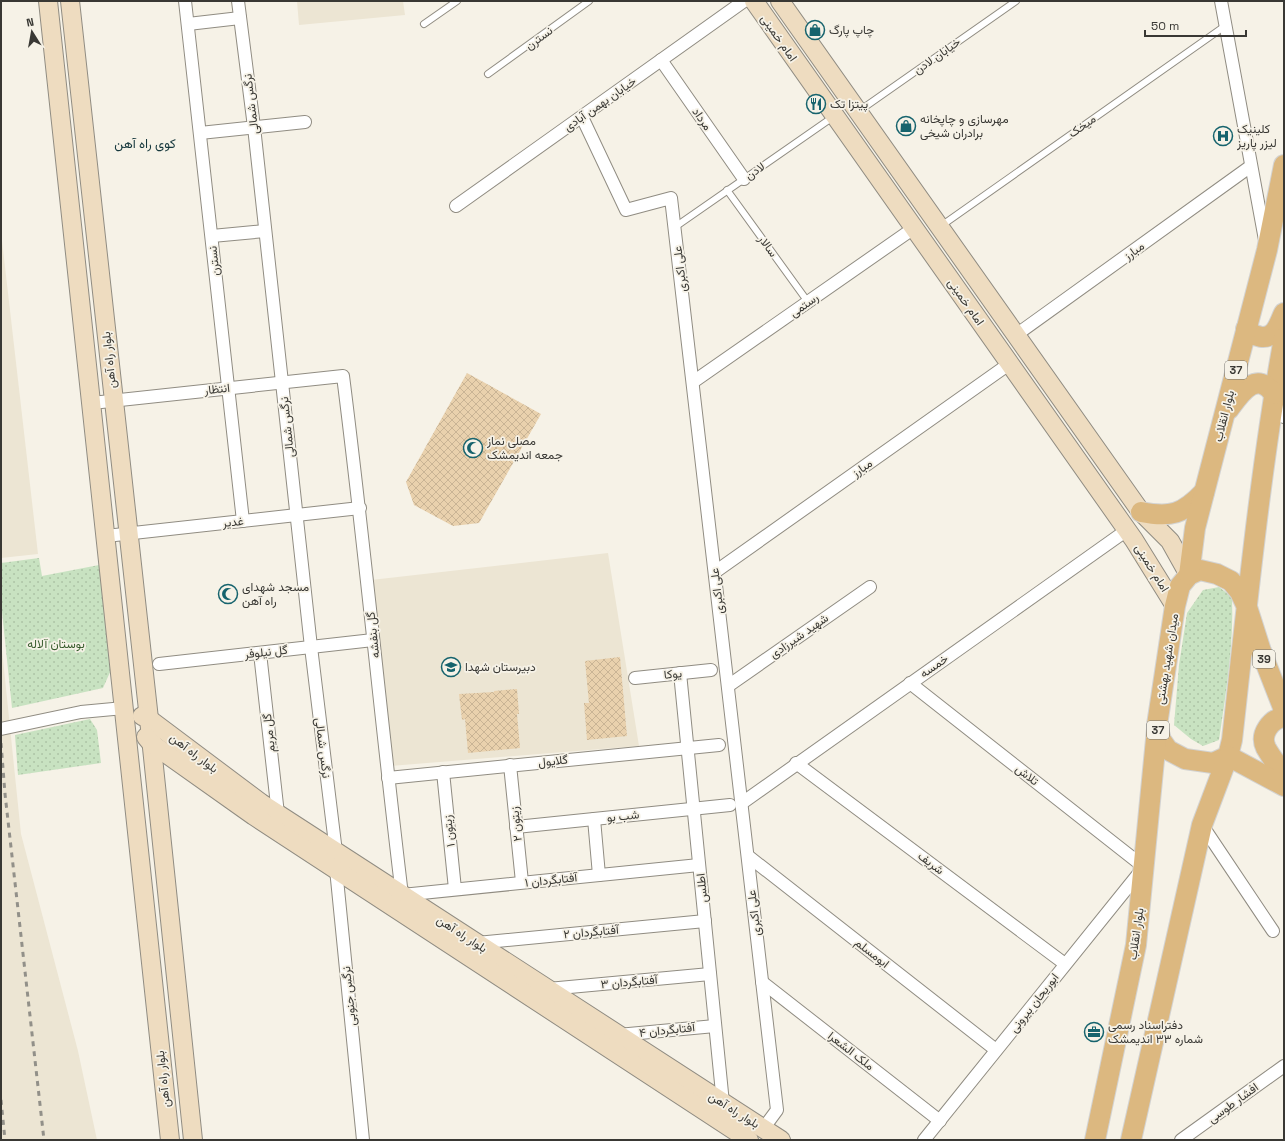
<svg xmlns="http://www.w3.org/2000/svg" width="1285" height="1141" font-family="'Space Grotesk',Vazirmatn,sans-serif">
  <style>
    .built { fill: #ece5d3 }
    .grass { fill: url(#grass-dots) }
    .building { fill: url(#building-cross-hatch) }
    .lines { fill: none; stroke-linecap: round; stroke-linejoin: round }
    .lane-casing { stroke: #908c82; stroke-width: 8 }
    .street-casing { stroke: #908c82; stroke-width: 14 }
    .secondary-casing { stroke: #908c82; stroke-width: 20 }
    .primary-casing { stroke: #d3d3d2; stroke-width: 22 }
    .lane { stroke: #fff; stroke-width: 6 }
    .street { stroke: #fff; stroke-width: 12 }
    .secondary { stroke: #eedcc0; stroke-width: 18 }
    .primary { stroke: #dcb880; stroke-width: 20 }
    .rail { stroke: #929089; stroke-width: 3; stroke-dasharray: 5 5; stroke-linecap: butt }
    .labels { text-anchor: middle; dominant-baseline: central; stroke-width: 3.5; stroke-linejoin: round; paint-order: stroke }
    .shield { fill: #f6f2e7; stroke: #72706a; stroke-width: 1 }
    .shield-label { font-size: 11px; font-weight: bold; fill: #393834 }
    .poi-label { font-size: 12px; fill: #393834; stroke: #f6f2e7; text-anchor: start }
    .street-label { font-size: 12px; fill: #393834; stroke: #f6f2e7 }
    .park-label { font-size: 12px; fill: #375b2c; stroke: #f6f2e7 }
    .neighbourhood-label { font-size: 13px; fill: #15373c; stroke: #f6f2e7 }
  </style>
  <defs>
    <pattern id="grass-dots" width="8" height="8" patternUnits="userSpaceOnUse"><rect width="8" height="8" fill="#c8e2c1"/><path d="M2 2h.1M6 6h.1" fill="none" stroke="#adc3a6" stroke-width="1.8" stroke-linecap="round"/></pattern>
    <pattern id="building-cross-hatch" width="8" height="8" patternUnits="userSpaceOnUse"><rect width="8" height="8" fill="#e9d1ad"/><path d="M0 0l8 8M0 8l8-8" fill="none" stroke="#c9b495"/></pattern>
  </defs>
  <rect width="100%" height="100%" fill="#f6f2e7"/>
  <!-- built -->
  <g class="built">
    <path d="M297,1H403L405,15L299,25Z"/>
    <path d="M1,232L38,554L1,558Z"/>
    <path d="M608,553L639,746L390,766L371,580Z"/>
    <path d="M1,640L21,834L78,1051L97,1140H1Z"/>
  </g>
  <!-- grass -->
  <g class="grass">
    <path d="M39,558L42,576L99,565L111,670L103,688L12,708L1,602V563Z"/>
    <path d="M1219,587L1232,597C1234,644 1226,693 1219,740L1203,746L1191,739L1174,725L1179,665L1187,613L1203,590Z"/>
    <path d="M90,719L97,730L101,763L18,775L15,735Z"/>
  </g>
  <!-- building -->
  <g class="building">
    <path d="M467,373L541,414L479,523L453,526L414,505L406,482Z"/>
    <path d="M620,657L627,736L587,740L584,703H589L585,661Z"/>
    <path d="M517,689L519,714H517L520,748L468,753L465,719L462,720L459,694L494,692V691Z"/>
  </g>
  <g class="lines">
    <defs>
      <g id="lane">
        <path d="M424,24L457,1"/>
        <path d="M488,74L589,1"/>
        <path d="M859,111L1016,1"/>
        <path d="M727,190L808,302"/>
        <path d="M941,226L1225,26"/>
        <path d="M675,227L833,117"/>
      </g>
      <g id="street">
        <path d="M185,1L243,521"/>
        <path d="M238,1L254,127L311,647L336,852V869L363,1140"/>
        <path d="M1221,1L1265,240"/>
        <path d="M188,24L240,18"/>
        <path d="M661,60L744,179"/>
        <path d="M582,117L626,210L671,198L777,1110L763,1129"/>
        <path d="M200,133L305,122"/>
        <path d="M456,206L744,1"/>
        <path d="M212,236L265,231"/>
        <path d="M1016,335L1251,166"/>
        <path d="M693,382L914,228"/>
        <path d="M1273,401L1284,417"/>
        <path d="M92,403L343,376C365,548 381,722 402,895L699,865"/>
        <path d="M106,536L360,508"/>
        <path d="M715,572L1009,364"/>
        <path d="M260,653L278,814"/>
        <path d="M159,664L373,640"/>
        <path d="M680,673L723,1103"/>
        <path d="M635,678L711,670"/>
        <path d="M910,683L1144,867L924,1140"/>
        <path d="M728,686L870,587"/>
        <path d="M1,729L81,712L124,708"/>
        <path d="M796,763L1065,964"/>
        <path d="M510,765L522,882"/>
        <path d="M443,772L455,889"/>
        <path d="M388,778L719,745"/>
        <path d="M742,803L1127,530"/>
        <path d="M594,819L599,875"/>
        <path d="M1202,825L1273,931"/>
        <path d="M516,827L730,805"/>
        <path d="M748,856L996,1050"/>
        <path d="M477,943L705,921"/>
        <path d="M762,982L940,1121"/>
        <path d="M548,989L710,974"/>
        <path d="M618,1035L715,1026"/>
        <path d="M1181,1140L1284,1066"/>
      </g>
      <g id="secondary">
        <path d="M48,1L170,1140"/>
        <path d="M70,1L149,719L193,1140"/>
        <path d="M754,1L1134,540L1175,606"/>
        <path d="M780,1L1141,512L1170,541L1189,575"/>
        <path d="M142,716L149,719L261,803L781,1140"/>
        <path d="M146,737L151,743L254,816L749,1140"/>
      </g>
      <g id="primary">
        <path d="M1246,329C1254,337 1267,341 1275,331C1279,326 1281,319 1284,313"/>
        <path d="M1284,338C1260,471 1247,606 1232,740L1228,756L1213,763L1185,759L1168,750L1161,740L1157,725L1175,606L1180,586L1189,575L1200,570L1217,574L1231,581L1240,592L1247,607L1261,651L1284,710"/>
        <path d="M1229,409C1240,394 1256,369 1274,394"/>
        <path d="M1141,512C1171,518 1183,514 1204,492"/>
        <path d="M1189,575L1195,528L1267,250L1284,165"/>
        <path d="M1284,717C1271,719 1259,734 1266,748C1271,757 1278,766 1284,774"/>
        <path d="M1095,1140L1136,945L1157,729"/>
        <path d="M1131,1140L1202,825L1228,756L1284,786"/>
      </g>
    </defs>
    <!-- lane casing -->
    <use href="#lane" class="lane-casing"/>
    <!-- street casing -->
    <use href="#street" class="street-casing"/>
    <!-- secondary casing -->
    <use href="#secondary" class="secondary-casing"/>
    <!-- primary casing -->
    <use href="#primary" class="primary-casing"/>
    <!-- lane -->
    <use href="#lane" class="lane"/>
    <!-- street -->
    <use href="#street" class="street"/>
    <!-- secondary -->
    <use href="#secondary" class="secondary"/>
    <!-- primary -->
    <use href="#primary" class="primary"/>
    <!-- rail -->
    <g class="rail">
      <path d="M1,743L5,794L44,1140"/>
      <path d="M1,1100L5,1140"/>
    </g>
  </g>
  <!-- icons -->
  <defs>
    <symbol id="shop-ring" viewBox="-11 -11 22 22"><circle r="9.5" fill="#f6f2e7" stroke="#16636d" stroke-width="1.5"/><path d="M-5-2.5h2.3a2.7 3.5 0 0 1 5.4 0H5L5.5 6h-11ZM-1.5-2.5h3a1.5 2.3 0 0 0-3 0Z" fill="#16636d"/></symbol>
    <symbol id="restaurant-ring" viewBox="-11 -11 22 22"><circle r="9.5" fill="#f6f2e7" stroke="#16636d" stroke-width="1.5"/><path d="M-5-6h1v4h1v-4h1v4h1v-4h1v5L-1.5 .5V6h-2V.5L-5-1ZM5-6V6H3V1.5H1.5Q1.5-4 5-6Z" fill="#16636d"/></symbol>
    <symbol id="hospital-ring" viewBox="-11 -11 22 22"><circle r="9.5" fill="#f6f2e7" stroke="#16636d" stroke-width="1.5"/><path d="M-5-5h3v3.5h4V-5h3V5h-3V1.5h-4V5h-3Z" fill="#16636d"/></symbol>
    <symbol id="mosque-ring" viewBox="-11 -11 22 22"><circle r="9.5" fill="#f6f2e7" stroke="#16636d" stroke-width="1.5"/><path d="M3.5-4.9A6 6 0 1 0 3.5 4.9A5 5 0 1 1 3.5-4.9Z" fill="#16636d"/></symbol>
    <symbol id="school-ring" viewBox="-11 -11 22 22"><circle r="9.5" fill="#f6f2e7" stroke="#16636d" stroke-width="1.5"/><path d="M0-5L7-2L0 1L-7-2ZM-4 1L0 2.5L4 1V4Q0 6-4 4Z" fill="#16636d"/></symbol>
    <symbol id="office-ring" viewBox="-11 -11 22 22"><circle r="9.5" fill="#f6f2e7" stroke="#16636d" stroke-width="1.5"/><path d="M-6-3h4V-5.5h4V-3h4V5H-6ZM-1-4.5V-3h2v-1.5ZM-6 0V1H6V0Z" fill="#16636d"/></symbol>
  </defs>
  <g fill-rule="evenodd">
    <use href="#shop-ring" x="804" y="19" width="22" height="22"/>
    <use href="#restaurant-ring" x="805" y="93" width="22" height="22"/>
    <use href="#shop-ring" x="895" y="115" width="22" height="22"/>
    <use href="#hospital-ring" x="1212" y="125" width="22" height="22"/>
    <use href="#mosque-ring" x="462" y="437" width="22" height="22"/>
    <use href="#mosque-ring" x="217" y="583" width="22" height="22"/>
    <use href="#school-ring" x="440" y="656" width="22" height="22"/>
    <use href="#office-ring" x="1083" y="1021" width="22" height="22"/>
  </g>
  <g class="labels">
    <!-- shield labels -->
    <g class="shield">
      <rect x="1225" y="361" width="22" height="18" rx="3"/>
      <rect x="1253" y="650" width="22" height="18" rx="3"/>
      <rect x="1147" y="721" width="22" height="18" rx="3"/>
    </g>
    <g class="shield-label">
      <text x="1236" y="370">37</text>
      <text x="1264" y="659">39</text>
      <text x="1158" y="730">37</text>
    </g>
    <!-- poi labels -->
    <g class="poi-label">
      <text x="829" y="30">چاپ پارگ</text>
      <text x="830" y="104">پیتزا تک</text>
      <text x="920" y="119">مهرسازی و چاپخانه<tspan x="920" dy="14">برادران شیخی</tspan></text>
      <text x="1237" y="129">کلینیک<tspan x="1237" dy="14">لیزر پاریز</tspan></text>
      <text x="487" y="441">مصلی نماز<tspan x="487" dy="14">جمعه اندیمشک</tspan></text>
      <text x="242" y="587">مسجد شهدای<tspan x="242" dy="14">راه آهن</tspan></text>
      <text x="465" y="667">دبیرستان شهدا</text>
      <text x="1108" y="1025">دفتراسناد رسمی<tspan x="1108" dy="14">شماره ۳۳ اندیمشک</tspan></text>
    </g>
    <!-- street labels -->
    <g class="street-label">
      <text transform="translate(539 38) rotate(-36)">نسترن</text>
      <text transform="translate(779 38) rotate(55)">امام خمینی</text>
      <text transform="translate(937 56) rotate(-35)">خیابان لادن</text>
      <text transform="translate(251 104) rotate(-97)">نرگس شمالی</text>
      <text transform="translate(600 104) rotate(-35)">خیابان بهمن آبادی</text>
      <text transform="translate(702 119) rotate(55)">مرداد</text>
      <text transform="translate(1082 126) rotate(-35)">میخک</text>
      <text transform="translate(755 171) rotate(-35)">لادن</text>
      <text transform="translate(768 246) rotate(54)">سالار</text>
      <text transform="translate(1134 251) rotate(-36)">مبارز</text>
      <text transform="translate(214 261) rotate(-96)">نسترن</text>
      <text transform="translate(680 269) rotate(-97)">علی اکبری</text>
      <text transform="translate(966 302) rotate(55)">امام خمینی</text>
      <text transform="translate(804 305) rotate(-35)">رستمی</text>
      <text transform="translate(109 360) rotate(-96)">بلوار راه آهن</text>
      <text transform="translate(217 389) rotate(-6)">انتظار</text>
      <text transform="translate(1224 416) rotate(-76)">بلوار انقلاب</text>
      <text transform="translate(287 427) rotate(-96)">نرگس شمالی</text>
      <text transform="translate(862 468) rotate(-35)">مبارز</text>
      <text transform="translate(233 522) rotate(-6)">غدیر</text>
      <text transform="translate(1152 568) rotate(58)">امام خمینی</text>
      <text transform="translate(717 591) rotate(-97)">علی اکبری</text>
      <text transform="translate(373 635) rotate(-96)">گل بنفشه</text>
      <text transform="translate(799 636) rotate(-35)">شهید شیرزادی</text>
      <text transform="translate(266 652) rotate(-6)">گل نیلوفر</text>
      <text transform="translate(1167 659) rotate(-81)">میدان شهید بهشتی</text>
      <text transform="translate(934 666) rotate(-35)">خمسه</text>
      <text transform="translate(673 674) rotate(-6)">یوکا</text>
      <text transform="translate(269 733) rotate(-96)">گل مریم</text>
      <text transform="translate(323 748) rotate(83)">نرگس شمالی</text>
      <text transform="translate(194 753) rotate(37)">بلوار راه آهن</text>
      <text transform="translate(553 761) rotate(-6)">گلایول</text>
      <text transform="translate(1027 775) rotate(38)">تلاش</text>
      <text transform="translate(623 816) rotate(-6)">شب بو</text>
      <text transform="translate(516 824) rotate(-96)">زیتون ۲</text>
      <text transform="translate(449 831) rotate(-96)">زیتون ۱</text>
      <text transform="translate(931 863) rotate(37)">شریف</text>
      <text transform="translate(551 880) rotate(-6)">آفتابگردان ۱</text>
      <text transform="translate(702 888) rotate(-96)">اطلس</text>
      <text transform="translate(754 913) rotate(-97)">علی اکبری</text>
      <text transform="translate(591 932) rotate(-5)">آفتابگردان ۲</text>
      <text transform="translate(462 934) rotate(33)">بلوار راه آهن</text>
      <text transform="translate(1136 934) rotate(-82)">بلوار انقلاب</text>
      <text transform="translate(872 953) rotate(38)">ابومسلم</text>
      <text transform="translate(629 982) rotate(-5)">آفتابگردان ۳</text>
      <text transform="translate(349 996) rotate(-96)">نرگس جنوبی</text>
      <text transform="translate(1034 1003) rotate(-52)">ابوریحان بیرونی</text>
      <text transform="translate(667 1030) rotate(-6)">آفتابگردان ۴</text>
      <text transform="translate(851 1051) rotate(38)">ملک الشعرا</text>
      <text transform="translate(163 1079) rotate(-96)">بلوار راه آهن</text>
      <text transform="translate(1233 1103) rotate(-36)">افشار طوسی</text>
      <text transform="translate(734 1110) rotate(32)">بلوار راه آهن</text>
    </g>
    <!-- park labels -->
    <g class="park-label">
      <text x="56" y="644">بوستان آلاله</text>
    </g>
    <!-- neighbourhood labels -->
    <g class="neighbourhood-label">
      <text x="145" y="143">کوی راه آهن</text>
    </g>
  </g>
  <!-- border -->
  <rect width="1285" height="1141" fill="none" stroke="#393834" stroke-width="4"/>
  <!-- north arrow -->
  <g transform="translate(32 32) rotate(349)" stroke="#f6f2e7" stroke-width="3" paint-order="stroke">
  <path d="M0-3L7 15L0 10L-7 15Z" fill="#393834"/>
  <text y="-6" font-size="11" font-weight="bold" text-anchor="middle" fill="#393834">N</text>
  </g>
  <!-- scale -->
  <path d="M1145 30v6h101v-6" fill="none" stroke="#393834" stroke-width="2"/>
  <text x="1151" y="30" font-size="12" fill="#393834" stroke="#f6f2e7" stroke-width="3" paint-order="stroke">50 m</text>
</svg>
